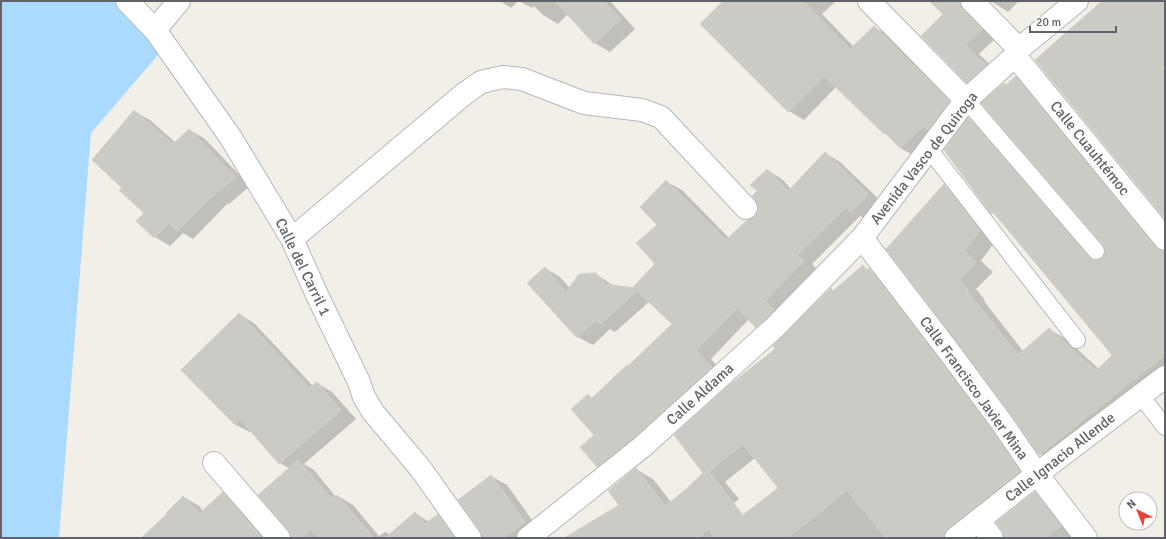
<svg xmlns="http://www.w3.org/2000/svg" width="1166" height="539" font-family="Signika,sans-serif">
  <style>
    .water { fill: #aadaff }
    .shadow { fill: #0003 }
    .building { fill: #cccac5; stroke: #d6d1c6; fill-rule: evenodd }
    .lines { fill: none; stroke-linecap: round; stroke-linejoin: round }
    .service-casing { stroke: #b5b8bc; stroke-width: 18 }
    .minor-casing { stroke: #b5b8bc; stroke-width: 24 }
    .service { stroke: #fff; stroke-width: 16 }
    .minor { stroke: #fff; stroke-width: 22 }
    .labels { text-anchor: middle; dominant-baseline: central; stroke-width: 3; stroke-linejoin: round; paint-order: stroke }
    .street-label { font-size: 15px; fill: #5f6368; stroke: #fff }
  </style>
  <rect width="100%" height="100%" fill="#f1efe8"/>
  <!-- water -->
  <path class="water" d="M1,1H118L164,48L91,133L59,538H1Z"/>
  <!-- shadow -->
  <g class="shadow">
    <path d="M500,1H518L511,8Z"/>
    <path d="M519,1H610L635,29L610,52L595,43L568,14L558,24L543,15L534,6L532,8Z"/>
    <path d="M724,1H836L822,14L854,47L874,27L889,36L964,110L915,156L900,148L889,135L885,133L836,87L804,120L789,111Z"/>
    <path d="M930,1H977L996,38L979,54L1000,74L982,90L967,82L944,14Z"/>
    <path d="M991,1H1019L1008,12Z"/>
    <path d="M1016,78L1033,87L1165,249V378L1057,464L1040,454L1013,415L887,249L945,186L962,196L996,240L981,261L993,272L976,289L985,300L984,301L1023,351L1049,329L1066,339L1099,369L1113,355L998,217L992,213L945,150L969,119L986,129L1099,261L1103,259L1106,254V249L1006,85Z"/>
    <path d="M134,111L150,120L176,143L190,130L205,139L250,186L229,204L228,203L193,239L183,233L170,246L155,237L145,213L123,188Z"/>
    <path d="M825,153L840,162L883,203L866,220L860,216L812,264L818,270L771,335L756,327L749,319L711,359L726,376L613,474L598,466L595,435L588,395L593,398L629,367L673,324L650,301L615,332L610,329L593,345L578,337L545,268L560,277L570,288L596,274L614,286L637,289L656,264L659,225L667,182L682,190L729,238L755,218L759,212L758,191L767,170L782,179L791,189Z"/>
    <path d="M863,267L887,279L1037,482L966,538H784L780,488L755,458L725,482L739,499L719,515L737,538H571L620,505L636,469L653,479L671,502L684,492L704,474L777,349L831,289L834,291Z"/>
    <path d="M239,314L254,323L313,386L317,383L332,392L356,419L304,464L314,470L336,497L338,496L353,505L379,536L385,532L391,535L415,513L429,522L438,515L453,524L463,538H292L290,469L280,463L251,431L250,432L234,424Z"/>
    <path d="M491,476L507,485L540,531L530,538H483Z"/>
    <path d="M223,493L238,502L269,538H155L184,497L199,506L203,511Z"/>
    <path d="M1035,493L1052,503L1080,538H1005Z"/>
  </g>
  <!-- building -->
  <g class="building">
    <path d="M555,1H604L621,19L594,44Z"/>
    <path d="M723,1H803L850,49L874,26L950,101L928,130L925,126L922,129L921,128L900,148L885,133L884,134L824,76L788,112L700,24Z"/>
    <path d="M929,1H960V4L963,10L982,29L965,45L986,65L967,83L921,36L943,14Z"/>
    <path d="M1102,1H1165V66L1162,68L1165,71V219L1035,60Z"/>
    <path d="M1016,76L1155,247L1160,251H1165V355L1039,455L1012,416L886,249L944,184L980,230L964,251L976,262L960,279L968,290L967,291L1018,355L1049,328L1096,371L1112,355L993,212L991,214L944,150L968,117L1089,257L1093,260H1097L1102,258L1105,254V250L1103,245L981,103L1004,83L1006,85Z"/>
    <path d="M134,110L173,144L189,129L236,177L213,196V195L177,231L169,223L154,238L136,221L144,213L119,190L122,188L92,160Z"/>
    <path d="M825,152L868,194L851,212L846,207L797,255L804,261L765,301L774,310L756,328L737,308L696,350L712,367L634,437L597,467L580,447L594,435L571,409L588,394L592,398L627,365L628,366L672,324L637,291L600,324L596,320L577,338L527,283L545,267L566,292L579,274L596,273L606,284L634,288L633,287L655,264L636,243L657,225L640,207L666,180L726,240L747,220L754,217L758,212V205L752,196L757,191L750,185L767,169L788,191Z"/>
    <path d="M863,265L867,270L869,268L940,361L992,430L1020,471L948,528L945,533L944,538H886L847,490L788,538H714L709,529L698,538H564L619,505L608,491L636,468L665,506L684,491L703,473L674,435L728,386L775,349L773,346L831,288L833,291ZM743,444L778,488L743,515L709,472Z"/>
    <path d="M239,313L309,388L317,382L341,410L279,464L240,419L234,424L181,370Z"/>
    <path d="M298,460L332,499L337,495L374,538H319L311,530L301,538H291L288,530L258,495Z"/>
    <path d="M491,475L525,522L503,538H482L480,531L458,500Z"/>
    <path d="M223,492L262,538H141L167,514L166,513L183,496L200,513Z"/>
    <path d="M1035,492L1061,526L1046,538H1004L1002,531L996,522Z"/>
    <path d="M415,512L425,524L438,514L455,538H385Z"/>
  </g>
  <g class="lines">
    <defs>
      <g id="service">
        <path d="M966,100L1096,251"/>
        <path d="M929,149L1077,340"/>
        <path d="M1141,396L1165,427"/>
      </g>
      <g id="minor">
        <path d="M127,1L155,30L231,138L292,239L318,297L359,382L364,397L373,412L420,468L470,538"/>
        <path d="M869,1L966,100"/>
        <path d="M972,1L1019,49"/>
        <path d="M155,30L179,1"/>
        <path d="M1015,56L1165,239"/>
        <path d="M862,238L950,353L1002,423L1037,474L1086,538"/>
        <path d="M292,239L464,94L481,82L503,77L522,79L584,103L642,110L661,117L746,208"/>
        <path d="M214,463L279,538"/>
        <path d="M979,521L992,538"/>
        <path d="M528,538L642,447L775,327L862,238L966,100L1015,56L1019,49L1077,1"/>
        <path d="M956,538L1037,474L1165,377"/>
      </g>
    </defs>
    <!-- service casing -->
    <use href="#service" class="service-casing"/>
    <!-- minor casing -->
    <use href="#minor" class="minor-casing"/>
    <!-- service -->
    <use href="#service" class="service"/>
    <!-- minor -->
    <use href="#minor" class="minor"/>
  </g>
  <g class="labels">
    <!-- street labels -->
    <g class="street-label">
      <text transform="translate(1090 148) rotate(51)">Calle Cuauhtémoc</text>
      <text transform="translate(924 158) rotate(-52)">Avenida Vasco de Quiroga</text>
      <text transform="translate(303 267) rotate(64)">Calle del Carril 1</text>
      <text transform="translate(974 388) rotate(54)">Calle Francisco Javier Mina</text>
      <text transform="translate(700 394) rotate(-42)">Calle Aldama</text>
      <text transform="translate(1060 457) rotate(-38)">Calle Ignacio Allende</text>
    </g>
  </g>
  <!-- border -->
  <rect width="1166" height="539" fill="none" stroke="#5f6368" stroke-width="4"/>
  <!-- north arrow -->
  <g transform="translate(1138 511) rotate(317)"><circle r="19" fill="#ffffff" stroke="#bfc1c3"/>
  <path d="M0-3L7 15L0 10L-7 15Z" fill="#ea4335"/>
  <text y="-6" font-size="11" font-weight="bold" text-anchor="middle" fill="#5f6368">N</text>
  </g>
  <!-- scale -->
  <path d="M1030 26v6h86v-6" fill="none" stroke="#5f6368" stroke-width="2"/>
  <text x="1036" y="26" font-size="12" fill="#5f6368" stroke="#ffffff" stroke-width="3" paint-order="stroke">20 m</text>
</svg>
